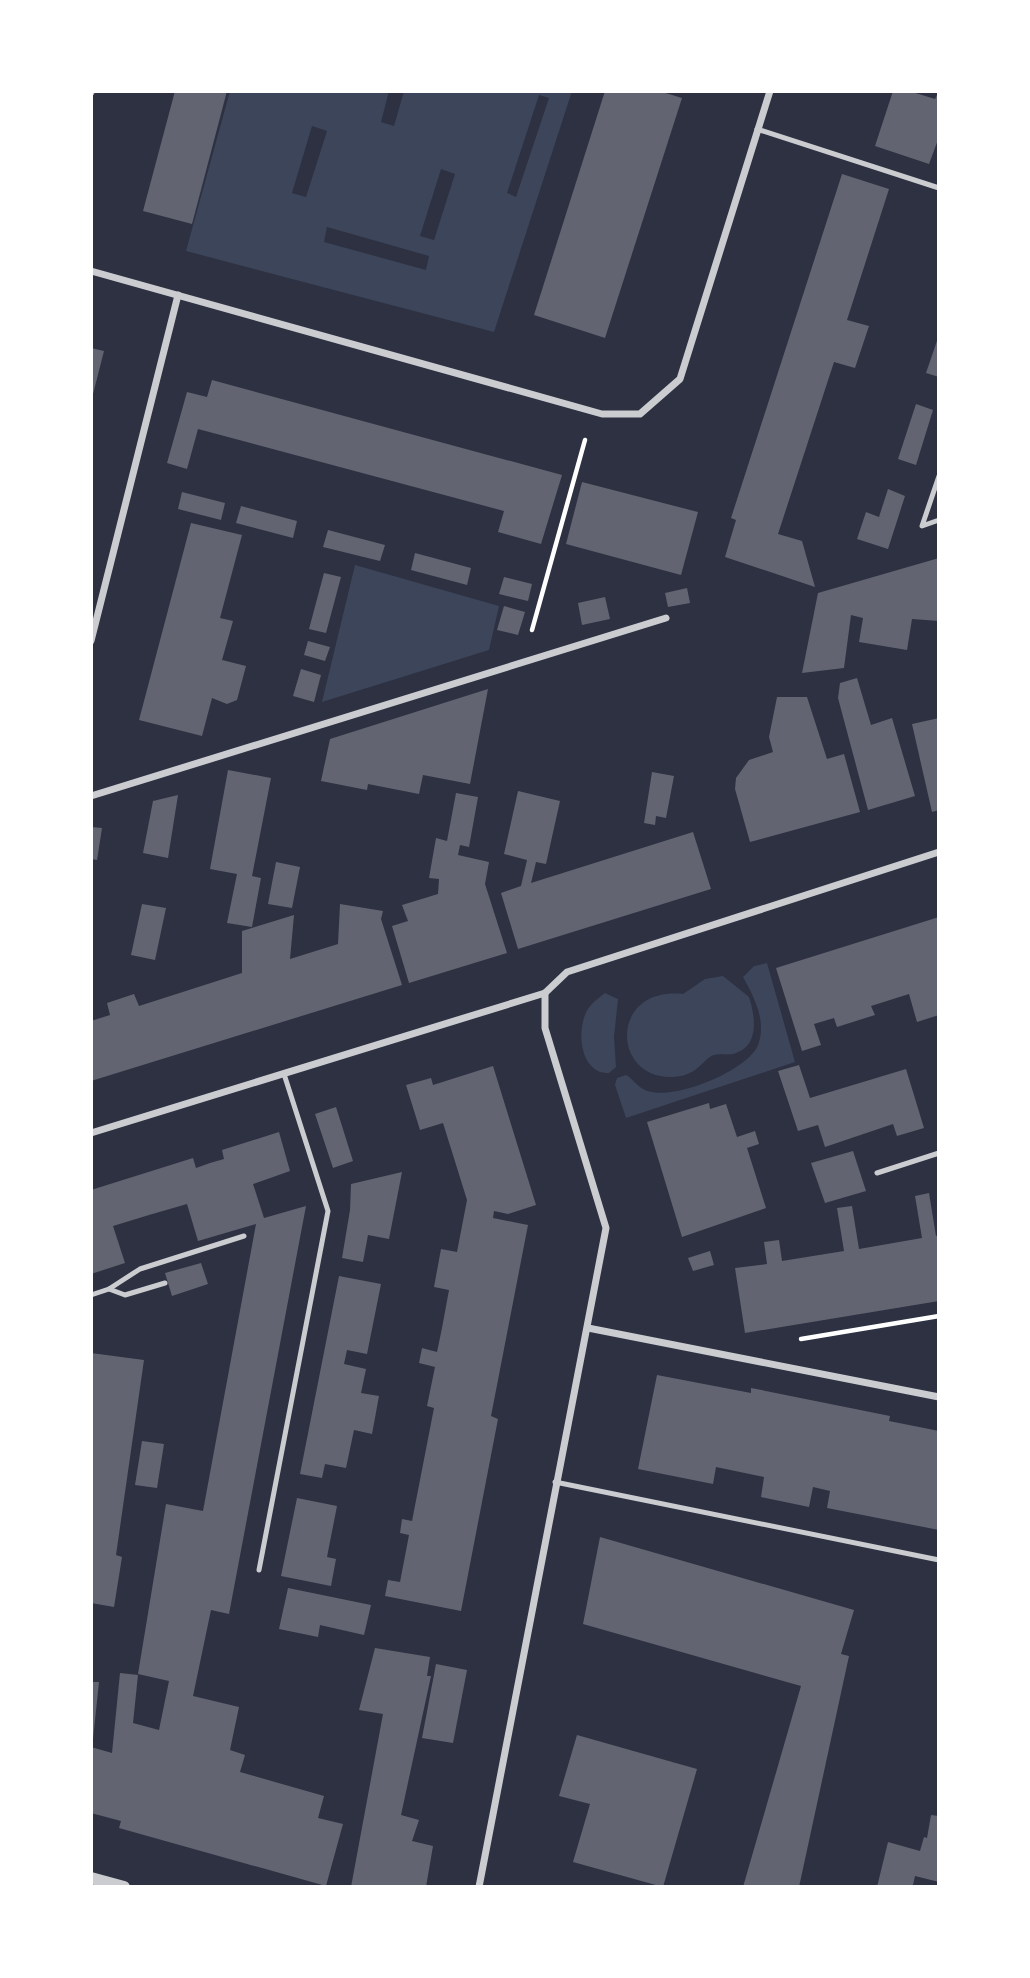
<svg xmlns="http://www.w3.org/2000/svg" width="1030" height="1978" font-family="'Fira Sans',sans-serif">
  <style>
    .green { fill: #3c4559; fill-rule: evenodd }
    .building { fill: #626471 }
    .lines { fill: none; stroke-linecap: round; stroke-linejoin: round }
    .path { stroke: #fff; stroke-width: 4.5 }
    .service { stroke: #caccd0; stroke-width: 5 }
    .minor { stroke: #caccd0; stroke-width: 7 }
    .tertiary { stroke: #caccd0; stroke-width: 12 }
  </style>
  <rect width="100%" height="100%" fill="#2d3142"/>
  <!-- green -->
  <g class="green">
    <path d="M230,91H389L381,122L394,126L404,91H572L494,332L186,251ZM539,95L549,98L516,197L507,193ZM312,126L327,131L306,197L292,193ZM441,169L455,174L434,240L420,236ZM327,227L429,256L426,270L324,242Z"/>
    <path d="M355,565L499,606L489,650L322,702Z"/>
    <path d="M767,963L795,1062L626,1118L615,1085L617,1078L626,1075C632,1078 636,1085 643,1089C668,1104 748,1071 758,1045C767,1021 754,997 743,977L754,966Z"/>
    <path d="M723,976L749,997C755,1015 760,1045 736,1053C729,1056 721,1053 714,1055C703,1058 699,1076 673,1077C611,1080 609,986 683,994L705,979Z"/>
    <path d="M605,993L618,999L614,1037L616,1067L609,1073C583,1074 577,1039 584,1018C587,1006 596,1000 605,993Z"/>
  </g>
  <!-- building -->
  <g class="building">
    <path d="M175,91H227L192,224L143,211Z"/>
    <path d="M605,91H659L682,98L605,338L534,315Z"/>
    <path d="M893,91H909L935,99L939,91V137L929,164L875,146Z"/>
    <path d="M842,174L889,189L847,320L869,326L855,368L834,362L778,534L802,541L815,587L725,557L736,520L731,518Z"/>
    <path d="M939,335V377L926,373Z"/>
    <path d="M91,348L104,351L92,398H91Z"/>
    <path d="M212,380L562,475L541,544L498,532L504,511L198,429L187,469L167,463L187,392L207,397Z"/>
    <path d="M916,404L933,410L916,465L898,459Z"/>
    <path d="M582,482L698,512L681,575L566,544Z"/>
    <path d="M888,489L905,496L888,549L857,539L866,512L879,517Z"/>
    <path d="M182,492L225,503L221,520L178,509Z"/>
    <path d="M241,506L297,521L293,538L236,523Z"/>
    <path d="M191,523L242,535L220,618L233,621L222,660L246,666L237,700L227,704L212,698L202,736L139,720Z"/>
    <path d="M328,530L385,545L380,561L323,547Z"/>
    <path d="M415,553L471,568L467,585L411,570Z"/>
    <path d="M939,558V621L912,619L907,650L859,642L863,618L851,615L844,668L802,673L818,593Z"/>
    <path d="M324,573L341,577L326,633L309,629Z"/>
    <path d="M504,577L532,584L528,601L499,594Z"/>
    <path d="M687,588L690,603L668,607L665,593Z"/>
    <path d="M605,597L610,619L582,625L578,603Z"/>
    <path d="M504,606L525,612L518,635L497,630Z"/>
    <path d="M308,641L330,647L325,661L304,655Z"/>
    <path d="M301,669L321,675L314,702L293,696Z"/>
    <path d="M857,678L871,725L892,718L915,796L868,810L838,698L840,683Z"/>
    <path d="M488,689L470,784L423,775L419,794L368,784L367,790L321,781L330,739Z"/>
    <path d="M777,697H807L827,759L844,754L860,812L750,842L735,789L736,778L749,760L773,752L769,737Z"/>
    <path d="M939,718V810L932,812L912,724Z"/>
    <path d="M228,770L271,778L252,876L261,878L252,927L227,923L237,874L210,869Z"/>
    <path d="M652,772L674,776L666,818L656,816L655,825L644,823Z"/>
    <path d="M518,791L560,801L546,864L536,862L531,883L693,832L711,889L518,949L501,893L521,886L527,860L504,854Z"/>
    <path d="M456,793L478,797L469,847L460,845L458,855L489,862L485,884L507,953L409,983L392,926L408,921L402,905L438,894L439,879L429,878L436,838L447,841Z"/>
    <path d="M178,795L168,858L143,853L153,801Z"/>
    <path d="M91,827L102,828L97,860L91,859Z"/>
    <path d="M276,862L300,867L292,908L268,904Z"/>
    <path d="M142,904L166,908L155,960L131,955Z"/>
    <path d="M340,904L383,911L381,919L402,985L91,1081V1021L110,1015L107,1003L134,994L139,1006L242,973V931L294,915L290,959L338,944Z"/>
    <path d="M939,917V1015L917,1022L909,994L871,1006L875,1015L837,1027L834,1018L814,1024L821,1045L802,1051L776,968Z"/>
    <path d="M799,1065L810,1098L906,1069L924,1128L897,1136L893,1124L825,1147L818,1125L798,1131L778,1071Z"/>
    <path d="M493,1066L536,1205L508,1214L494,1211L493,1218L528,1225L491,1416L498,1419L461,1611L385,1596L388,1580L400,1582L409,1535L400,1533L402,1519L412,1521L434,1408L427,1406L435,1367L419,1363L422,1348L437,1352L442,1328L449,1290L434,1287L441,1249L457,1252L467,1200L443,1123L420,1130L406,1085L431,1078L433,1085Z"/>
    <path d="M709,1103L710,1109L726,1104L737,1137L755,1131L759,1144L747,1148L766,1208L682,1237L647,1122Z"/>
    <path d="M336,1107L353,1161L333,1168L315,1114Z"/>
    <path d="M279,1132L290,1171L253,1184L264,1218L306,1206L229,1614L211,1610L193,1696L239,1707L230,1750L245,1755L240,1772L324,1796L318,1818L343,1824L326,1886L119,1828L121,1821L91,1813V1747L112,1753L120,1673L138,1675L133,1723L159,1730L169,1681L138,1674L166,1504L203,1511L256,1224L198,1241L187,1204L149,1215L113,1226L125,1263L91,1274V1190L193,1158L196,1168L210,1163L224,1159L222,1150Z"/>
    <path d="M853,1151L866,1191L825,1203L811,1163Z"/>
    <path d="M402,1172L389,1239L368,1235L363,1262L342,1258L350,1210L351,1184Z"/>
    <path d="M929,1193L936,1236L939,1235V1301L745,1333L735,1268L767,1264L764,1242L779,1240L782,1261L844,1251L837,1208L852,1206L859,1249L922,1238L915,1196Z"/>
    <path d="M710,1251L714,1265L693,1271L688,1258Z"/>
    <path d="M201,1263L208,1284L172,1296L165,1273Z"/>
    <path d="M339,1276L381,1284L367,1354L347,1350L344,1364L366,1369L361,1393L379,1396L372,1434L354,1430L346,1468L325,1464L322,1478L300,1474Z"/>
    <path d="M91,1353L144,1360L116,1555L122,1557L114,1607L91,1603Z"/>
    <path d="M657,1375L751,1393V1388L890,1416L889,1421L939,1431V1530L827,1508L830,1491L813,1487L809,1507L761,1497L764,1477L716,1467L713,1484L638,1469Z"/>
    <path d="M142,1441L164,1444L157,1488L135,1485Z"/>
    <path d="M297,1498L337,1506L327,1557L336,1559L331,1586L281,1576Z"/>
    <path d="M600,1537L854,1610L841,1654L849,1656L799,1887H743L801,1686L583,1624Z"/>
    <path d="M288,1588L371,1605L364,1635L320,1625L318,1637L279,1629Z"/>
    <path d="M375,1648L430,1657L427,1676H431L401,1815L419,1820L412,1841L433,1846L426,1887H351L383,1714L359,1710Z"/>
    <path d="M436,1664L467,1670L453,1743L422,1738Z"/>
    <path d="M91,1682H99L93,1739H91Z"/>
    <path d="M577,1735L697,1769L663,1887L573,1862L590,1804L559,1796Z"/>
    <path d="M931,1815L939,1816V1882L915,1876L913,1885L918,1887H877L888,1842L920,1851L924,1837L927,1838Z"/>
  </g>
  <g class="lines">
    <!-- path -->
    <g class="path">
      <path d="M532,630L585,440"/>
      <path d="M801,1339L939,1316"/>
    </g>
    <!-- service -->
    <g class="service">
      <path d="M757,129L939,188"/>
      <path d="M939,476L922,526L939,520"/>
      <path d="M877,1173L939,1153"/>
      <path d="M109,1289L125,1295L165,1283"/>
      <path d="M91,1295L109,1289L140,1269L244,1236"/>
      <path d="M555,1482L939,1560"/>
      <path d="M259,1570L328,1211L284,1074"/>
    </g>
    <!-- minor -->
    <g class="minor">
      <path d="M91,92V91"/>
      <path d="M91,271L602,414H640L680,379L770,91"/>
      <path d="M91,641L178,295"/>
      <path d="M91,796L666,618"/>
      <path d="M91,1133L545,993L567,972L939,852"/>
      <path d="M588,1328L939,1397"/>
      <path d="M479,1887L606,1228L545,1028V993"/>
    </g>
    <!-- tertiary -->
    <path class="tertiary" d="M91,1878L124,1887"/>
  </g>
  <!-- border -->
  <rect width="1030" height="1978" fill="none" stroke="#ffffff" stroke-width="186"/>
</svg>
